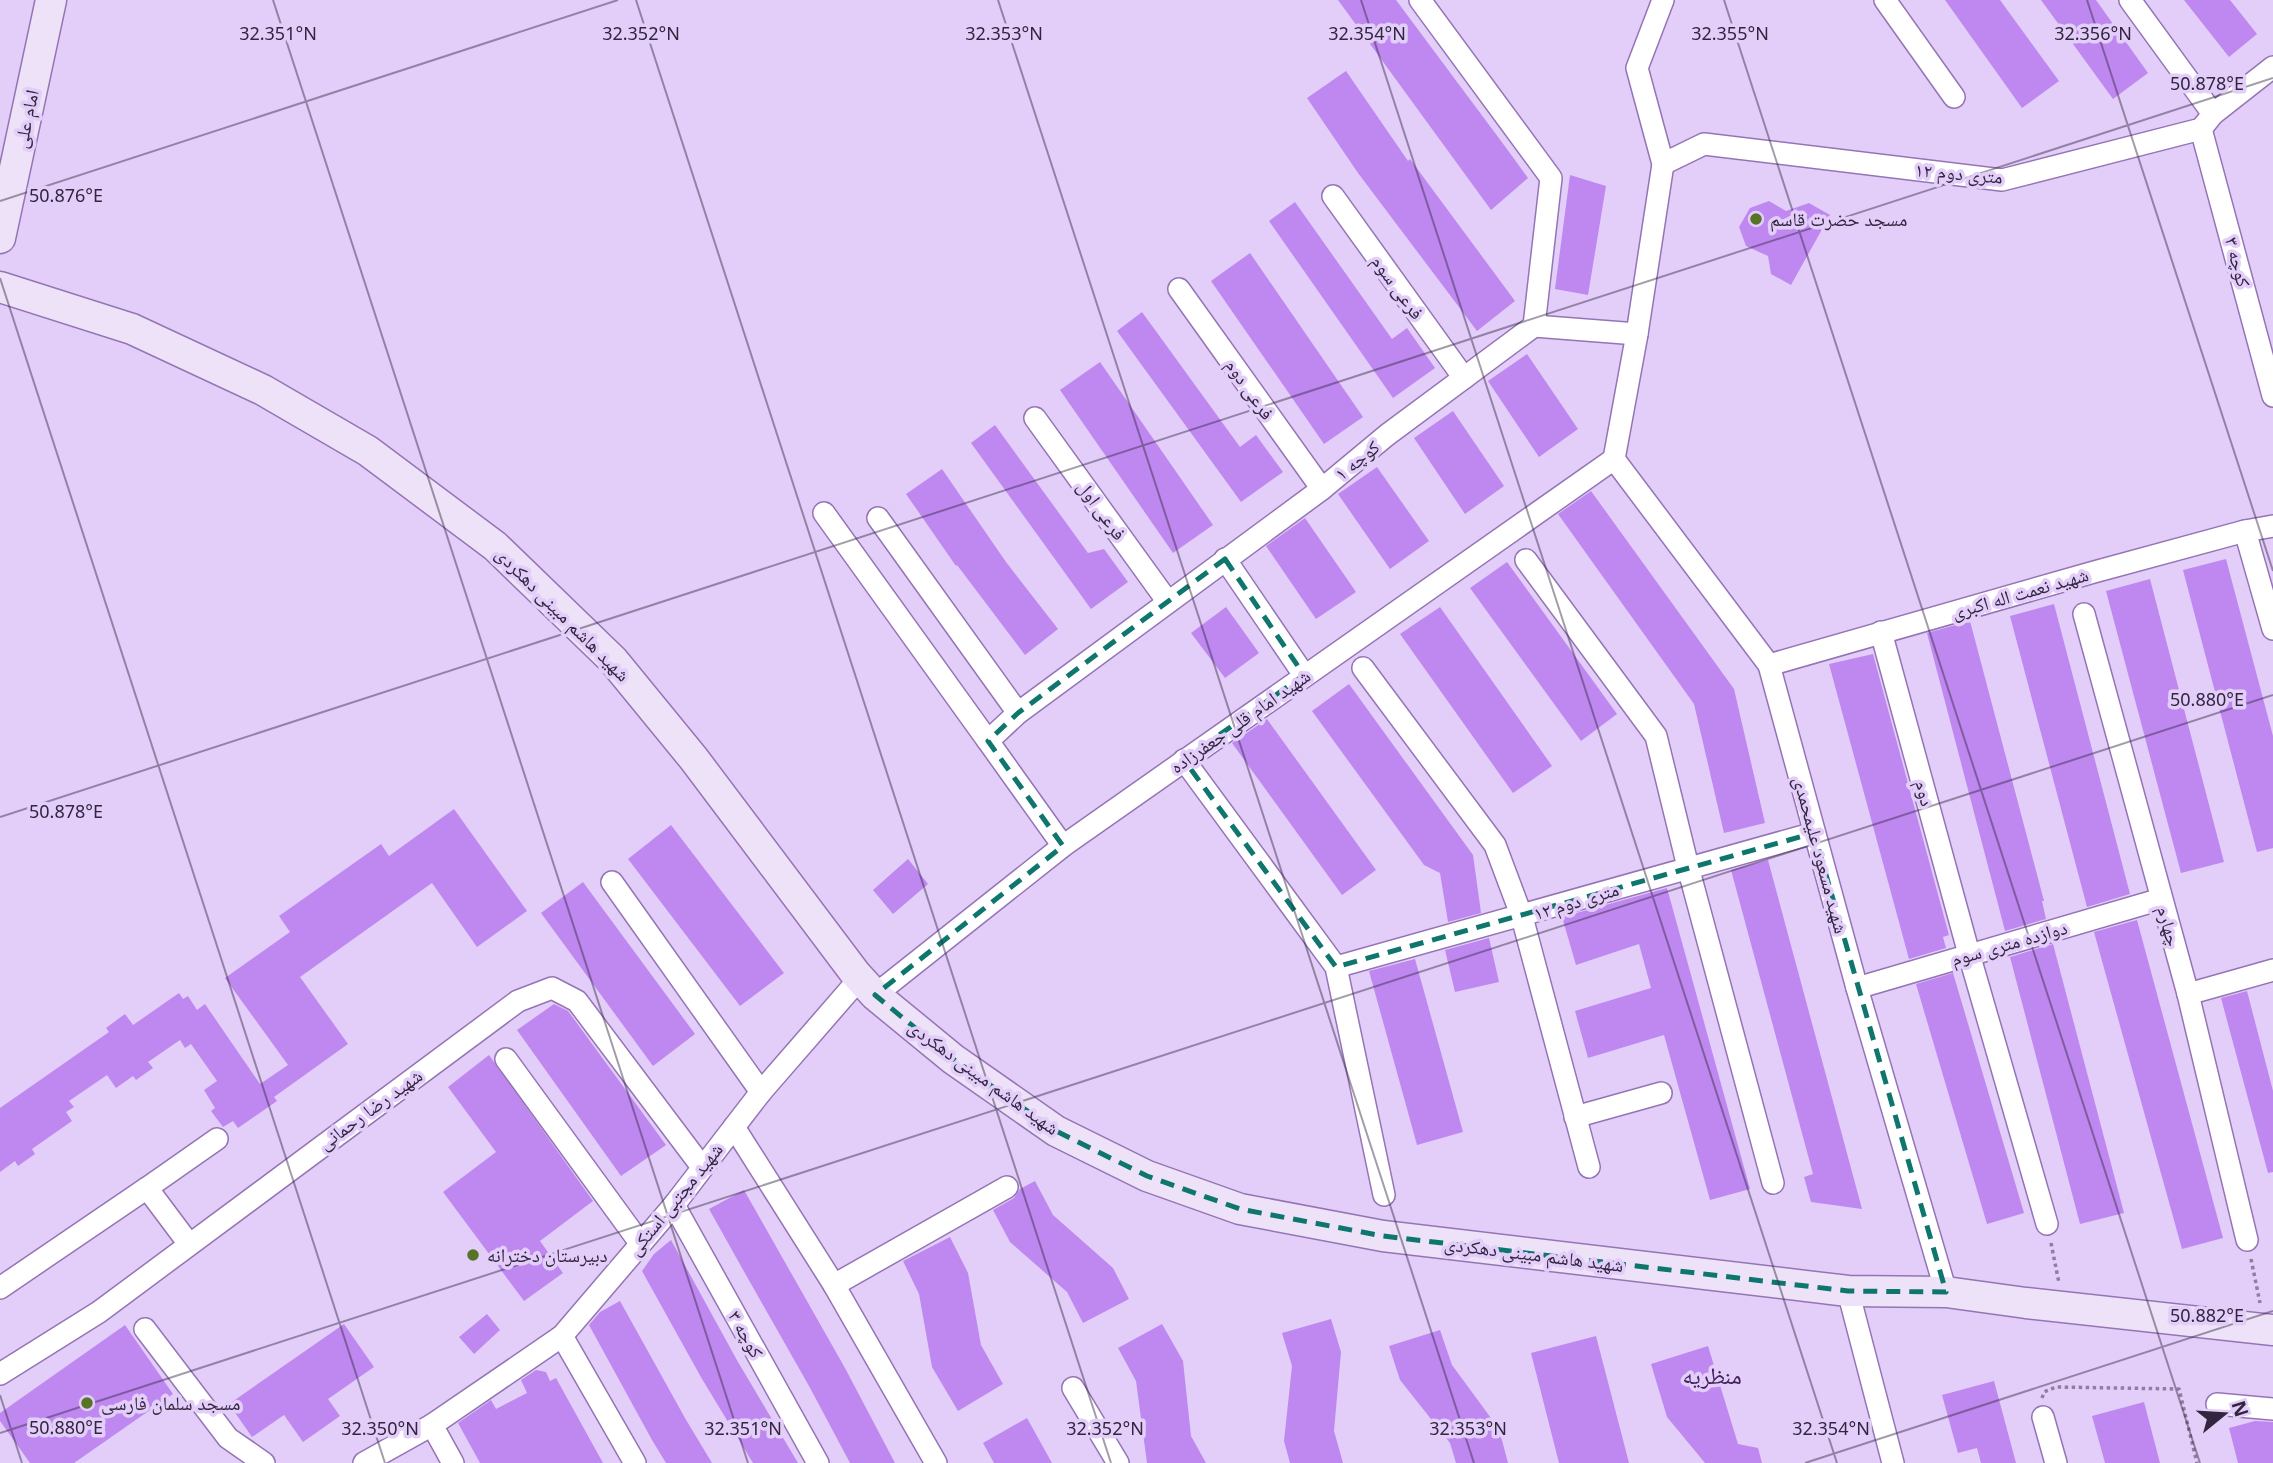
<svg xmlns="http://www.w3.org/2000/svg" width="2273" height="1463" font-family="'Noto Sans','Noto Naskh Arabic',sans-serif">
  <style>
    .building { fill: #be88f0 }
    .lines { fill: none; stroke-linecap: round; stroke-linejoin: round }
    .street-casing { stroke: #9574b5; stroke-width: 24 }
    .secondary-casing { stroke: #9574b5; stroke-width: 33 }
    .path { stroke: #8f7ea1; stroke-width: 3.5; stroke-dasharray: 3.5 3.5; stroke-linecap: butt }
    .street { stroke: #fff; stroke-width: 21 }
    .secondary { stroke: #ede2f8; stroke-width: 30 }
    .marked { fill: none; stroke: #0f766e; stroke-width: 5; stroke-dasharray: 14 9; stroke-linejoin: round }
    .ticks { fill: none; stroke: #322540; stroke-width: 2; stroke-opacity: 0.45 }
    .poi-dot { fill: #587327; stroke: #e3cef9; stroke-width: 2.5 }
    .labels { text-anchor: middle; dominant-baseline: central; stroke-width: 7; stroke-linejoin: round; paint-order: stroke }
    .street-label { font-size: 19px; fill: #322540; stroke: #e3cef9 }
    .poi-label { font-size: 19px; fill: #322540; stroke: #e3cef9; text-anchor: start }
    .quarter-label { font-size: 23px; fill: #42225c; stroke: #e3cef9 }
    .ticks-label { font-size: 18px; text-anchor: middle; fill: #322540; stroke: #e3cef9; stroke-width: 7; stroke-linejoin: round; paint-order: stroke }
  </style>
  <rect width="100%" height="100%" fill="#e3cef9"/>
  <!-- building -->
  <g class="building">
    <path d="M1338,0H1396L1504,145L1528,178L1491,210Z"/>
    <path d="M1945,0H2000L2059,81L2022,108Z"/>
    <path d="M2041,0H2096L2148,73L2113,99Z"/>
    <path d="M2184,0H2230L2257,34L2229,57Z"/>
    <path d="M1346,71L1408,161L1410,159L1515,301L1477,331L1358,173L1307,98Z"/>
    <path d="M1570,175L1606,186L1588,295L1555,289Z"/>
    <path d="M1769,201L1786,211L1809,203L1830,215L1791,285L1771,274L1768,256L1746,246L1739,227L1750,208Z"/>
    <path d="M1295,202L1392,339L1407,328L1435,368L1393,398L1269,221Z"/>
    <path d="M1250,253L1363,417L1324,444L1211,281Z"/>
    <path d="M1142,312L1240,447L1256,435L1283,472L1241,502L1117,331Z"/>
    <path d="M1527,354L1578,429L1539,457L1488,381Z"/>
    <path d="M1100,362L1213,525L1173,553L1060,390Z"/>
    <path d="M1453,411L1504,486L1465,514L1414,438Z"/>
    <path d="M995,425L1088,553L1104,549L1128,582L1091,609L971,443Z"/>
    <path d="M1377,467L1429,541L1390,569L1338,494Z"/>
    <path d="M942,469L1006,562L1058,629L1025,655L957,565L956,566L906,494Z"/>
    <path d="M1591,491L1734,689L1765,823L1724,833L1694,704L1558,514Z"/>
    <path d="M1305,518L1356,592L1316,619L1266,546Z"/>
    <path d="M2226,559L2273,736V848L2257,852L2183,570Z"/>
    <path d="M1507,562L1617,714L1581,741L1470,588Z"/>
    <path d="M2150,579L2224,862L2181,873L2106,591Z"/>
    <path d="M2054,604L2130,894L2087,907L2010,616Z"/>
    <path d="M1226,607L1259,653L1225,678L1191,633Z"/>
    <path d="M1440,607L1552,766L1513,793L1400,634Z"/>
    <path d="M1970,621L2044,901H2042L2046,919L2005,931L1927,633Z"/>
    <path d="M1873,654L1949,935L1943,937L1946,948L1909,959L1829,664Z"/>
    <path d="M1349,684L1473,855L1481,913L1448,922L1440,873L1424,865L1312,711Z"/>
    <path d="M1267,719L1376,870L1342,895L1232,743Z"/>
    <path d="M454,809L527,911L477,947L432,883L300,977L348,1044L274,1097L277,1101L238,1128L233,1121L223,1127L211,1111L215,1108L204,1090L217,1081L191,1044L185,1048L180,1040L148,1062L153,1068L136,1080L133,1076L116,1088L107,1075L69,1101L74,1107L66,1112L72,1121L32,1149L35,1154L18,1166L15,1161L0,1172V1108L109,1032L106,1028L125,1014L133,1025L179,993L183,999L188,996L197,1010L205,1004L260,1084L288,1065L225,978L290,932L279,916L381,844L389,856Z"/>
    <path d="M671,825L784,973L740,1006L628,859Z"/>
    <path d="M908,859L928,884L893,914L873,890Z"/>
    <path d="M1768,860L1862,1209L1811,1202L1804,1177L1813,1174L1731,870Z"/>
    <path d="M583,882L695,1034L653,1066L541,913Z"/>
    <path d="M1667,888L1750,1189L1710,1200L1664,1035L1588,1058L1575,1011L1651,988L1639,944L1576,965L1562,917Z"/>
    <path d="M2137,920L2223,1238L2182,1249L2094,932Z"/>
    <path d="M1489,938L1499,982L1455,992L1445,950Z"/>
    <path d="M2053,944L2124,1213L2080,1224L2010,957Z"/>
    <path d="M1415,959L1463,1132L1417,1145L1369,971Z"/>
    <path d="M1953,973L2024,1213L1987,1224L1916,984Z"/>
    <path d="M2247,991L2273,1091V1172L2268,1173L2221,998Z"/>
    <path d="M554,1004L568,1011L666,1145L621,1176L517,1030Z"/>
    <path d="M489,1055L593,1201L540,1241L563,1273L524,1301L443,1192L496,1152L448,1087Z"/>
    <path d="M1035,1181L1053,1215L1113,1268L1129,1299L1083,1323L1067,1292L1010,1242L993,1210L1014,1198L1020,1189Z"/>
    <path d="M744,1190L845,1368L895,1463H850L809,1386L742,1268L709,1209Z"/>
    <path d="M950,1237L968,1273L981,1345L1003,1384L958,1411L932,1367L919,1294L903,1261Z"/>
    <path d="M671,1240L738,1362L798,1463H753L702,1379L642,1271L654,1254Z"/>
    <path d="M620,1301L685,1418L712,1463H666L652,1440L589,1325L600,1312Z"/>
    <path d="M487,1314L500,1330L474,1354L459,1337Z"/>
    <path d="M1331,1319L1341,1352L1334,1431L1343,1463H1290L1284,1441L1292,1366L1282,1333Z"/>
    <path d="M344,1324L374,1367L328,1399L340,1416L303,1442L284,1415L252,1437L229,1404Z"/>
    <path d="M1162,1324L1183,1361L1191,1436L1206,1463H1147L1136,1381L1118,1348Z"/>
    <path d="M125,1325L173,1394L74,1463H30L0,1421V1413Z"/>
    <path d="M1440,1330L1452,1365L1499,1429L1508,1463H1456L1450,1443L1400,1380L1389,1346Z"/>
    <path d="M1596,1336L1629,1463H1559L1531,1353Z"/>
    <path d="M1708,1346L1738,1444L1758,1448L1762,1463H1705L1667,1417L1651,1364Z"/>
    <path d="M536,1370L546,1372L550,1381L556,1378L603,1463H480L458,1423L491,1400L496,1409L527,1393L521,1380Z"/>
    <path d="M1994,1381L2016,1463H1981L1977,1448L1958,1453L1942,1395Z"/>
    <path d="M2144,1402L2160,1463H2105L2092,1416Z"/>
    <path d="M1027,1418L1052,1463H994L983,1443Z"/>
    <path d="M2255,1421L2273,1422V1463H2238L2229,1428Z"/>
  </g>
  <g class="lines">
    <defs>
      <g id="street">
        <path d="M1885,0L1954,97"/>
        <path d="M2130,0L2213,114"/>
        <path d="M2201,129L2273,396"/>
        <path d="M1663,164L1704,144L2002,180L2201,129L2213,114L2273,67"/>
        <path d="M1333,196L1464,378"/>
        <path d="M1179,289L1322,489"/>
        <path d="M1534,326L1637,334"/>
        <path d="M1035,418L1168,602"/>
        <path d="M1614,459L1769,665L1857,988L1946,1292"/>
        <path d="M1614,459L1637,334L1663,164L1637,68L1663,0"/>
        <path d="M824,513L988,741"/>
        <path d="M878,518L1018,713"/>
        <path d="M2245,531L2273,629"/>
        <path d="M1225,559L1304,675"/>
        <path d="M1526,560L1656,736L1688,867L1773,1183"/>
        <path d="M2084,614L2188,994L2247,1240"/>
        <path d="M1881,632L1969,954L2047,1224"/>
        <path d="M1769,665L2094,572L2245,531L2273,526"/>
        <path d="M1363,668L1495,845L1522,917L1589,1167"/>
        <path d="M1184,760L1336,967L1384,1195"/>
        <path d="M1063,846L988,741L1018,713L1322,489L1387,435L1534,326L1551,178L1420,0"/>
        <path d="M612,882L761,1092"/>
        <path d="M1336,967L1814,833"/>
        <path d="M1857,988L2161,899"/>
        <path d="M2188,994L2273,970"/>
        <path d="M875,995L1063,846L1614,459"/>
        <path d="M506,1059L640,1243"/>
        <path d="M1575,1117L1661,1093"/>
        <path d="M734,1127L834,1285L936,1463"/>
        <path d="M674,1205L818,1463"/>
        <path d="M189,1244L147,1188L217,1139"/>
        <path d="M834,1285L1007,1187"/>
        <path d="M0,1288L147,1188"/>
        <path d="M1848,1291L1893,1463"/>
        <path d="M145,1329L228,1438L264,1463"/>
        <path d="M562,1336L635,1463"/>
        <path d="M0,1374L99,1312L518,1001L552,988L577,1001L702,1167"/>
        <path d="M1073,1388L1118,1463"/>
        <path d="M2217,1404L2273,1409"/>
        <path d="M2043,1417L2056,1463"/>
        <path d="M432,1425L453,1463"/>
        <path d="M364,1463L432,1425L562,1336L674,1205L761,1092L860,978"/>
      </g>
      <g id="secondary">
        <path d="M0,238L51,0"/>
        <path d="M0,287L132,329L263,390L368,451L495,546L613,660L694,759L855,973L875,995L953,1059L1056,1131L1147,1176L1240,1209L1383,1236L1848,1291L1946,1292L2026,1303L2273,1330"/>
      </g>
    </defs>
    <!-- street casing -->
    <use href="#street" class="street-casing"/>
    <!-- secondary casing -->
    <use href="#secondary" class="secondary-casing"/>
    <!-- path -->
    <g class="path">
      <path d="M2051,1243L2059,1283"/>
      <path d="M2251,1259L2260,1303"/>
      <path d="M2042,1398L2044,1392L2056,1387L2179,1389L2197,1463"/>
    </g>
    <!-- street -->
    <use href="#street" class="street"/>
    <!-- secondary -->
    <use href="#secondary" class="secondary"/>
  </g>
  <!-- marked area -->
  <path class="marked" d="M1225,559L1304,675L1184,760L1336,967L1814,833L1946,1292L1848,1291L1383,1236L1240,1209L1147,1176L1056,1131L953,1059L875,995L1063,846L988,741L1018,713Z"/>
  <!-- ticks -->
  <path class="ticks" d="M273,0L748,1463M636,0L1111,1463M998,0L1474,1463M1361,0L1837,1463M1724,0L2200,1463M2087,0L2273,571M0,201L618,0M0,278L385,1463M0,817L2273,78M0,1395L22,1463M0,1433L2273,695M1805,1463L2273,1311"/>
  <!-- markers -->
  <g class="poi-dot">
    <circle cx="1756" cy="219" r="7"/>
    <circle cx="473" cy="1255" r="7"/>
    <circle cx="87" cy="1403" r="7"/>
  </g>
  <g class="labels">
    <!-- street labels -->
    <g class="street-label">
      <text transform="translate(26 119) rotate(-78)">امام علی</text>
      <text transform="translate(1959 173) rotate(5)">۱۲ متری دوم</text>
      <text transform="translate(2238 262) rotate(75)">کوچه ۳</text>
      <text transform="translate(1398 287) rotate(54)">فرعی سوم</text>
      <text transform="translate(1250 389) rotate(55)">فرعی دوم</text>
      <text transform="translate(1357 460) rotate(-39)">کوچه ۱</text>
      <text transform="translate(1102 510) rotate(54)">فرعی اول</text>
      <text transform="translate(2020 593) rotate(-16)">شهید نعمت اله اکبری</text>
      <text transform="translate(563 614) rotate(45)">شهید هاشم مبینی دهکردی</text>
      <text transform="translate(1240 721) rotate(-35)">شهید امام قلی جعفرزاده</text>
      <text transform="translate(1925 793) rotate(75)">دوم</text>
      <text transform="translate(1821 855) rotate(75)">شهید مسعود علیمحمدی</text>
      <text transform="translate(1576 901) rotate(-17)">۱۲ متری دوم</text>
      <text transform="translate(2169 926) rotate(74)">چهارم</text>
      <text transform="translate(2009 943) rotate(-16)">دوازده متری سوم</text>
      <text transform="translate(984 1077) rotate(36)">شهید هاشم مبینی دهکردی</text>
      <text transform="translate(370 1109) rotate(-36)">شهید رضا رحمانی</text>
      <text transform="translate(675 1199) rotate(-51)">شهید مجتبی استکی</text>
      <text transform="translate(1534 1254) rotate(7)">شهید هاشم مبینی دهکردی</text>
      <text transform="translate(746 1334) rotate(61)">کوچه ۳</text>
    </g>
    <!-- poi labels -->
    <g class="poi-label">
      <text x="1770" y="219">مسجد حضرت قاسم</text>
      <text x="487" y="1255">دبیرستان دخترانه</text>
      <text x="101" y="1403">مسجد سلمان فارسی</text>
    </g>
    <!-- quarter labels -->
    <g class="quarter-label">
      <text x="1712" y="1375">منظریه</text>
    </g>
  </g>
  <g class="ticks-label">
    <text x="278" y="40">32.351°N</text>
    <text x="641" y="40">32.352°N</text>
    <text x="1004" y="40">32.353°N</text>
    <text x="1367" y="40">32.354°N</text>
    <text x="1730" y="40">32.355°N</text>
    <text x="2093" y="40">32.356°N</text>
    <text x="2207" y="90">50.878°E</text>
    <text x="66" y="202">50.876°E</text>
    <text x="2207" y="706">50.880°E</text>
    <text x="66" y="818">50.878°E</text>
    <text x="2207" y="1322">50.882°E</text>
    <text x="66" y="1434">50.880°E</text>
    <text x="380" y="1435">32.350°N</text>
    <text x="743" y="1435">32.351°N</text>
    <text x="1105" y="1435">32.352°N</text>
    <text x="1468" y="1435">32.353°N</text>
    <text x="1831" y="1435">32.354°N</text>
  </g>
  <!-- north arrow -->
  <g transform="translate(2224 1414) rotate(72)" stroke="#e3cef9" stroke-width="5" paint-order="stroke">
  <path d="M0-5L12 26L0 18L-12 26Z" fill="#322540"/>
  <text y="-10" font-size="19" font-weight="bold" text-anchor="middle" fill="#322540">N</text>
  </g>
</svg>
